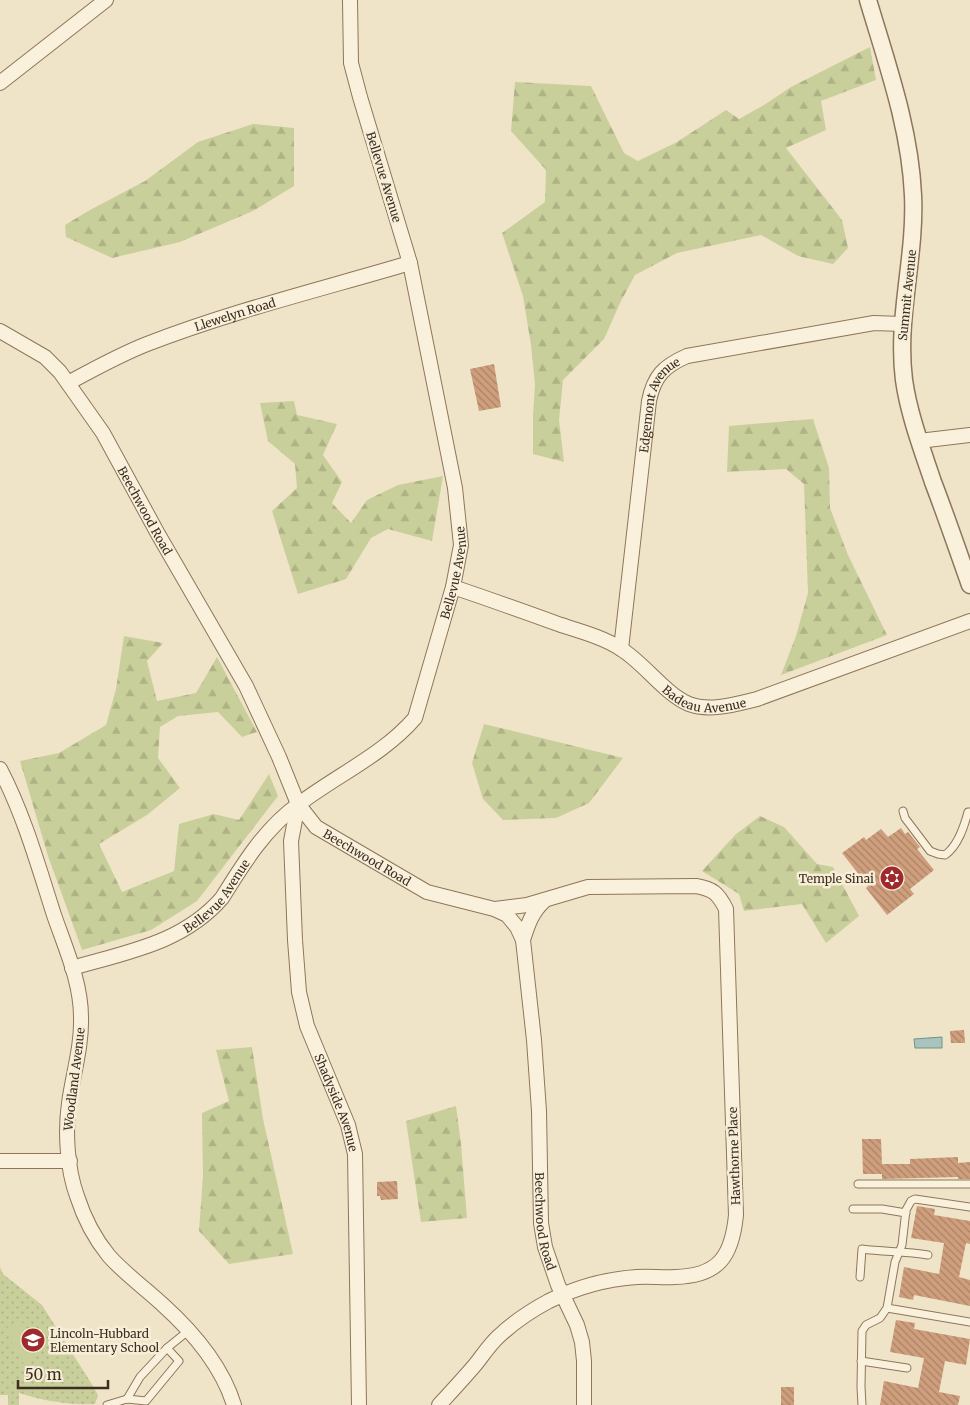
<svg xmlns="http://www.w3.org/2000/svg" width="970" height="1405" font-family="Merriweather,serif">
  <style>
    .grass { fill: url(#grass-dots) }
    .forest { fill: url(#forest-firs) }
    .pitch { fill: #c9cf9b }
    .water { fill: #a9c4bc; stroke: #6f938a }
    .building { fill: url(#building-back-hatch) }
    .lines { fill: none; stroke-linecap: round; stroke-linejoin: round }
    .service-casing { stroke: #8d765c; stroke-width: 9 }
    .minor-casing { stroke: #8d765c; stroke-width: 16 }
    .tertiary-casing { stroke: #8d765c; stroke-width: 19 }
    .service { stroke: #faf1dc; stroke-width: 7 }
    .minor { stroke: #faf1dc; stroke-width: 14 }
    .tertiary { stroke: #faf1dc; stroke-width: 16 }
    .labels { text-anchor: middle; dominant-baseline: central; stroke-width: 5; stroke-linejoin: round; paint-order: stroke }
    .street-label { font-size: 12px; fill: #3d2e20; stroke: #f7eed8 }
    .poi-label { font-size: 12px; fill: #3d2e20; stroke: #f7eed8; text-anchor: end }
  </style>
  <defs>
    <pattern id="grass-dots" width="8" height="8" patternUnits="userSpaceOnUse" patternTransform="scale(1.25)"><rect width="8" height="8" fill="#c9cf9b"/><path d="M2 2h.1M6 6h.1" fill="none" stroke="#aeb285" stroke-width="1.8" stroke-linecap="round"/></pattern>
    <pattern id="forest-firs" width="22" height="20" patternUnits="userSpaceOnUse" patternTransform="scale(1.25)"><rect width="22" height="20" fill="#c9cf9b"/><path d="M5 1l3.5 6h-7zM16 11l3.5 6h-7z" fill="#aeb285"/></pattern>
    <pattern id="building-back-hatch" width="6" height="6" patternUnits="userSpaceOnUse" patternTransform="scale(1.25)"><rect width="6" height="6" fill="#cf9f7d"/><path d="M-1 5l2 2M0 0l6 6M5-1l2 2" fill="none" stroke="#a98266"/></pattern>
  </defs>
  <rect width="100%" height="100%" fill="#f0e4c8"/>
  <!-- grass -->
  <path class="grass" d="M0,1267L3,1274L42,1305L93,1386L98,1395L95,1404C69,1405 43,1401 19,1393V1405H8V1395H0Z"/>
  <!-- forest -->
  <g class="forest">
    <path d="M870,47L876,80L821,101L826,130L786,148L842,220L848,248L833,264L798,256L761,235L677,253L635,275L620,303L604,339L563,380L559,420L564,462L533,454V416L535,384L531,345L523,296L502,233L545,202L546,170L511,131L515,82L591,86L624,153L638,161L677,142L726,110L739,119L764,105L791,87Z"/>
    <path d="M253,124L294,128V186L253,211L180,242L112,258L66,237L65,225L90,210L145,181L198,142Z"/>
    <path d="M294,401L297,415L337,424L323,455L342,482L332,503L351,523L367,500L398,485L443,476L432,541L388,529L371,538L346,579L298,594L272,511L297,488L295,464L268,441L260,403Z"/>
    <path d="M813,419L829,468L830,508L848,555L887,635L781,675L796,636L808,593L804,484L786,469L727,472L729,426Z"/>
    <path d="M124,636L163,643L147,661L157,701L196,693L217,657L257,732L242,737L218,712L178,716L160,727L158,758L180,788L147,815L99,844L122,892L174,871L179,824L214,814L239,820L269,774L278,796L197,901L151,930L82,950L48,856L20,761L59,753L106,725L116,689Z"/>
    <path d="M484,724L623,758L589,803L556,818L503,820L483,799L472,763Z"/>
    <path d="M760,816L784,827L817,864L833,867L859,916L826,943L802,904L744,911L739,894L702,871L736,834Z"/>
    <path d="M252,1047L263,1119L293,1254L229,1264L199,1231L203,1176L202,1113L229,1101L216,1050Z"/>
    <path d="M456,1106L461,1144L467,1218L421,1222L406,1121Z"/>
  </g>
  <!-- pitch -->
  <path class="pitch" d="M21,1320L39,1355L22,1363L5,1329Z"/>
  <!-- water -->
  <path class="water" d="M942,1037V1048H915L914,1039Z"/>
  <!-- building -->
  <g class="building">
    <path d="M494,364L501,407L479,411L470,369Z"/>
    <path d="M901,828L905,834L908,832L920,847L917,849L934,870L910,889L914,894L887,915L866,888L868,886L842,853L864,837L866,840L881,829L888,837Z"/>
    <path d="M964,1030L965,1043H951L950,1031Z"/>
    <path d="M862,1139H881L882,1164H910V1159L958,1157V1163L970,1162V1179H958V1177L882,1179V1174H863Z"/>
    <path d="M397,1181L398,1199L381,1200L380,1196H377V1182Z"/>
    <path d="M917,1206L935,1209L934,1215L970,1221V1244L966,1243L959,1277L970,1280V1306L914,1295L913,1300L899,1297L904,1267L939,1274L944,1243L911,1238Z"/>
    <path d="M896,1320L915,1323L914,1329L970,1339L966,1365L945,1361L939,1392L960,1396L958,1405H880L884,1381L918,1388L924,1358L890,1352Z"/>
    <rect x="781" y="1387" width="13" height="18"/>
  </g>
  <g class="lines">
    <defs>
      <g id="service">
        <path d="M903,811L905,818L930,851L938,854L945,855C958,846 964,827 968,812H970"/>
        <path d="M858,1184H970"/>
        <path d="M970,1207L922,1200L915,1199L911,1201L906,1210L902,1245L895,1262L887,1308L970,1322"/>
        <path d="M853,1209H882L906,1213"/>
        <path d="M860,1277L862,1249C884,1252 906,1251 928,1255"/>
        <path d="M861,1361L907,1368"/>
        <path d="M127,1399L140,1377L167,1348L188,1331"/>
        <path d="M107,1405L127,1399L146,1401L179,1361L167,1348"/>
        <path d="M862,1405L861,1387L862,1331L866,1325L880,1318L887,1308"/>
      </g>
      <g id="minor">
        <path d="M0,83L106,0"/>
        <path id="s1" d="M0,331L45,357L60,372L103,433L158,534L246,686L279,757L298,804L316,827L427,892L494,909L507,915L517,927L523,940L534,1040L539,1111L541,1223L545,1247L558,1285L577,1325L582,1342L584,1361V1405"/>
        <path id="s2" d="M68,383C94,369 119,355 147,344C232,311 322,289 410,263"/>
        <path d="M919,441L970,435"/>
        <path id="s3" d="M453,587C489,599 525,612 561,625C580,631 605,638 621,649C644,663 665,694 689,704C710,712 736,704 757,699L970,621"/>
        <path id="s4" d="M621,649L649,401C654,376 664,366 687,356L874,323L902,324"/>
        <path d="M0,769C24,815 38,865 54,915C65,947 81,982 81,1017C82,1046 73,1074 69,1103C65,1131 67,1169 77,1196C84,1218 95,1239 109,1256C125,1274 145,1288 162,1304C192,1331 222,1366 234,1405"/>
        <path id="s5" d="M298,804L291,841L295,940L299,992L307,1026L348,1125L355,1154L359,1405"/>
        <path d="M523,940C528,924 532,912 544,901"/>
        <path id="s6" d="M72,968C127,952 183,943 222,898C243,864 266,827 299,804C337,775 383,755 415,718L453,587L461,545L455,488L410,263L360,97L351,63L350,0"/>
        <path d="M0,1161H70"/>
        <path d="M439,1405C451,1392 463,1379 475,1365C483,1355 490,1344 499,1336C514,1322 532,1310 549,1301C577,1287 606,1279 637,1277C650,1276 663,1278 675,1277C719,1276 732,1256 736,1215L726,909C718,893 713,889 696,886L588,887L527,905L495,909"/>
      </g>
      <path id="tertiary" d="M868,0C887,64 910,128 913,195C916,257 896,318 904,380C909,415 922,449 933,482C946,516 958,551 970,585"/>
    </defs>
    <!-- service casing -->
    <use href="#service" class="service-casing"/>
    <!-- minor casing -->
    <use href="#minor" class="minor-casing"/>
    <!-- tertiary casing -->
    <use href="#tertiary" class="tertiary-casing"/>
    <!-- service -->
    <use href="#service" class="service"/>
    <!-- minor -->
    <use href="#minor" class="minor"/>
    <!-- tertiary -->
    <use href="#tertiary" class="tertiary"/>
  </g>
  <!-- icons -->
  <defs>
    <symbol id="synagogue-disc" viewBox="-11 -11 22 22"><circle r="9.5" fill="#9e2a2b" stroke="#f7eed8"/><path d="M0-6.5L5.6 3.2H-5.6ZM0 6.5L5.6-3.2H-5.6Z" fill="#fff"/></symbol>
    <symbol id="school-disc" viewBox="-11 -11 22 22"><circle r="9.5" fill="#9e2a2b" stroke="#f7eed8"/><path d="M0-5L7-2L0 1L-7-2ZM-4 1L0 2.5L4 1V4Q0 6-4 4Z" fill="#fff"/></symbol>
  </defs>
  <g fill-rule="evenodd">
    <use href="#synagogue-disc" x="878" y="864" width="28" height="28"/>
    <use href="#school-disc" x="19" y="1326" width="28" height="28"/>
  </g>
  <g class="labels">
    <!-- street labels -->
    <g class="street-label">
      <text transform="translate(384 177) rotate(73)">Bellevue Avenue</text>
      <text transform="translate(907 295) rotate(-84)">Summit Avenue</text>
      <text stroke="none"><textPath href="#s2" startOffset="181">Llewelyn Road</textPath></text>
      <text stroke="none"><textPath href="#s4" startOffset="250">Edgemont Avenue</textPath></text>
      <text stroke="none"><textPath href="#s1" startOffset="236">Beechwood Road</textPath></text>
      <text stroke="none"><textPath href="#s6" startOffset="586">Bellevue Avenue</textPath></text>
      <text stroke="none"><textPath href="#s3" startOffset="281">Badeau Avenue</textPath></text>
      <text stroke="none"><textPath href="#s1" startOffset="656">Beechwood Road</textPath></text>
      <text stroke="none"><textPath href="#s6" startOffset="166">Bellevue Avenue</textPath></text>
      <text transform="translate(74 1079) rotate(-83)">Woodland Avenue</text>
      <text stroke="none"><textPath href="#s5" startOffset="306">Shadyside Avenue</textPath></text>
      <text transform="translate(734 1156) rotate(-92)">Hawthorne Place</text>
      <text stroke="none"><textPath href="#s1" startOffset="1121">Beechwood Road</textPath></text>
    </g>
    <!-- poi labels -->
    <g class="poi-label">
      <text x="874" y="878">Temple Sinai</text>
      <text x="50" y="1333" text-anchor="start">Lincoln-Hubbard<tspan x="50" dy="14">Elementary School</tspan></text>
    </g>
  </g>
  <!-- scale -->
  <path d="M18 1380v8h90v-8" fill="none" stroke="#3d2e20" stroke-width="2.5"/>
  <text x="25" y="1380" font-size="15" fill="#3d2e20" stroke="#f7eed8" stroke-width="4" paint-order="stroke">50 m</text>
</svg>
